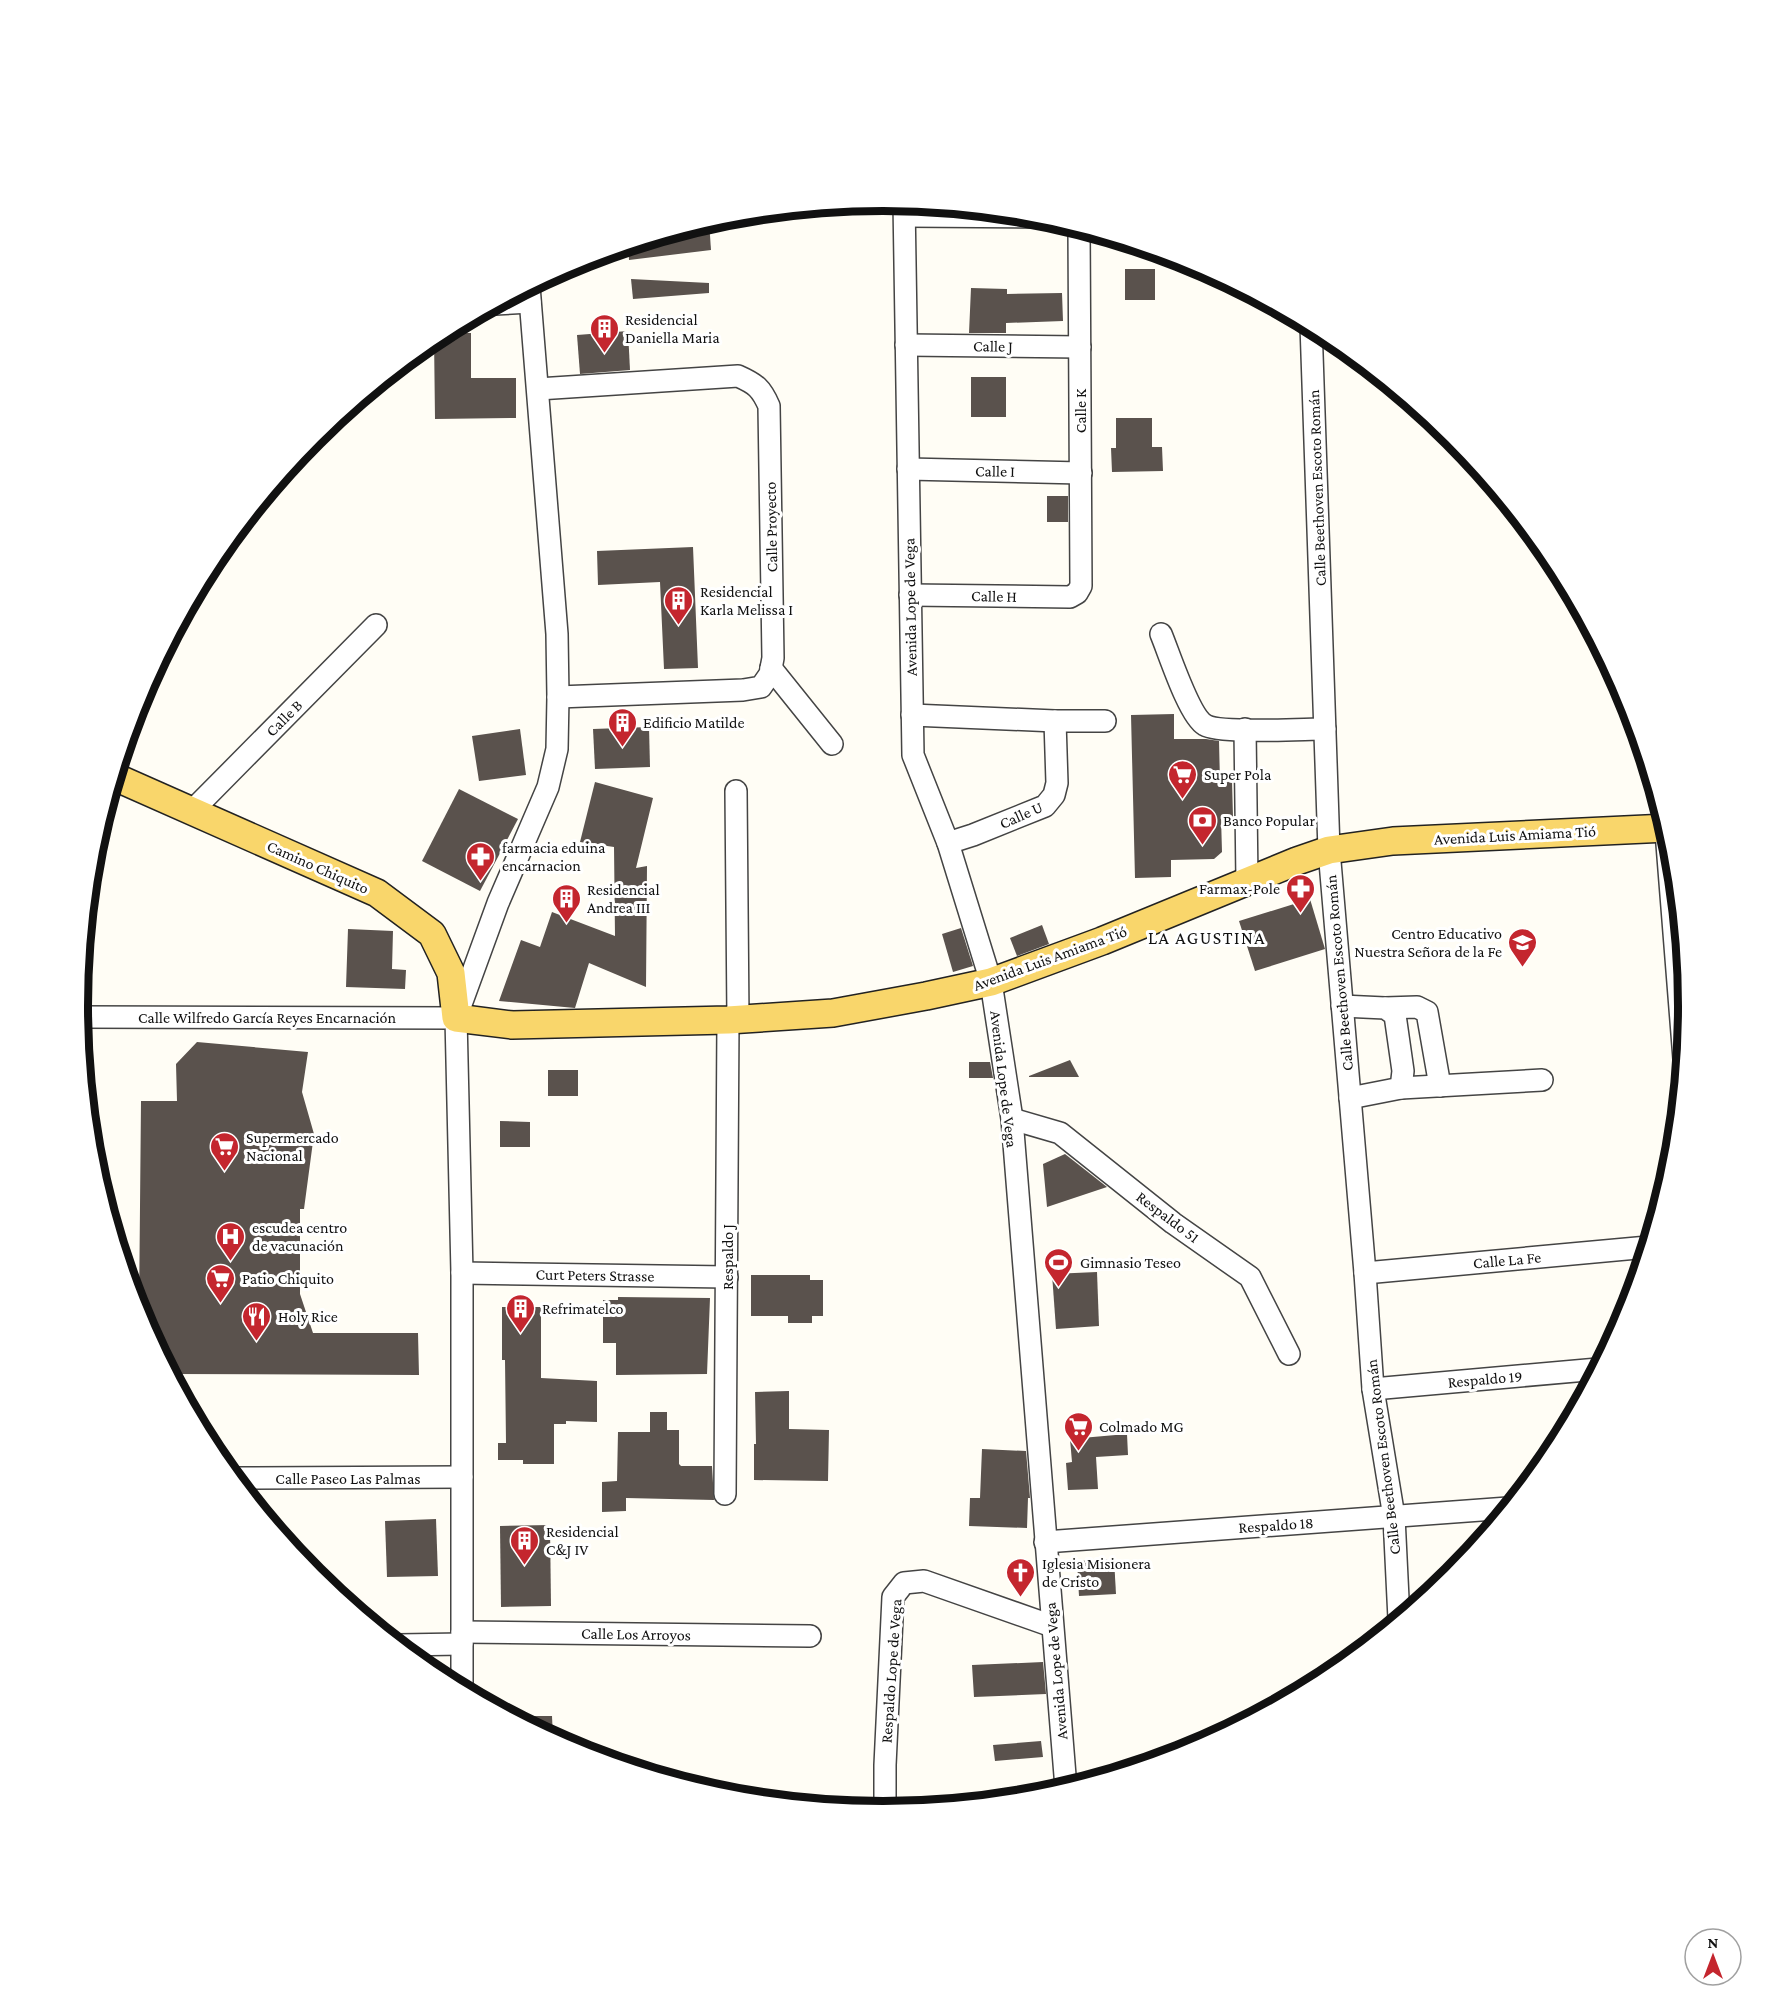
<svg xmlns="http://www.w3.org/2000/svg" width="1767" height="2011" font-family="'Crimson Pro',serif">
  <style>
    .building { fill: #5a524d }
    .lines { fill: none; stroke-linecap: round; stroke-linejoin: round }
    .minor-casing { stroke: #444; stroke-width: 24 }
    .major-casing { stroke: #222; stroke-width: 30 }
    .minor { stroke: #fff; stroke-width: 21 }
    .major { stroke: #f9d66b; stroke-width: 27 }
    .labels { text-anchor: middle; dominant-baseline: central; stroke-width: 6; stroke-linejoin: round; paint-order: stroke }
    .poi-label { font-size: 16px; fill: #111; stroke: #fff; text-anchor: start }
    .street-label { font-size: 16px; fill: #111; stroke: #fff }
    .neighbourhood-label { font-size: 18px; letter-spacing: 1.5px; fill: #111; stroke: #fff }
    .rim { fill: none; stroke: #111; stroke-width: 8 }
  </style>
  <rect width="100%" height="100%" fill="#fffdf5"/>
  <!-- building -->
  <g class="building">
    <path d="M709,221L711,250L629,260L628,245Z"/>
    <rect x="1125" y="269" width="30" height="31"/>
    <path d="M631,279L709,283V293L633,299Z"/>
    <path d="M971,288L1007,289V294L1062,293L1063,321L1006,323V333H969Z"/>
    <path d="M628,331L630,370L580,374L577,335Z"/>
    <path d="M441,333H471V378H516V418L435,419L434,337Z"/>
    <rect x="971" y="377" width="35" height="40"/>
    <path d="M1116,418H1152V447H1162L1163,471L1112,472L1111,448H1116Z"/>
    <rect x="1047" y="496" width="21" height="26"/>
    <path d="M693,547L698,668L664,669L660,582L598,585L597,551Z"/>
    <path d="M1174,714V739H1206L1219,741L1220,782L1232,781L1233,817H1221L1222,852L1214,859L1171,860V877L1135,878L1131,715Z"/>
    <path d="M649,727L650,767L595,769L593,729Z"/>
    <path d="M520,729L526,775L479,781L472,736Z"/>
    <path d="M595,782L653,798L636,868L647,866L646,987L589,963L575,1008L499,1001L521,940L540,947L552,912L615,936L614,847L580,842Z"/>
    <path d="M459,789L518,819L480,891L422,861Z"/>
    <path d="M1310,899L1325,949L1255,971L1239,921Z"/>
    <path d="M1042,925L1049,944L1017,956L1010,938Z"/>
    <path d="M961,928L973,966L953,972L942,934Z"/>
    <path d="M348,929L393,931L392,969L406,970L405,989L346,987Z"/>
    <path d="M197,1042L308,1052L302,1092L314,1134L304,1209H300V1294L313,1333H418L419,1375L172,1374L139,1313L141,1101H177L176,1064Z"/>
    <path d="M1070,1060L1079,1077H1029V1076Z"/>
    <path d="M969,1062H990L993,1078H969Z"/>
    <rect x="548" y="1070" width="30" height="26"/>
    <path d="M500,1121L530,1122V1147H500Z"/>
    <path d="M1065,1154L1107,1187L1047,1207L1043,1164Z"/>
    <path d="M1097,1272L1099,1326L1056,1329L1052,1274Z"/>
    <path d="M751,1275H810V1280H823V1316H812V1323H788V1316H751Z"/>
    <path d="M618,1297L710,1298L707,1374L616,1375V1343H603V1300H618Z"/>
    <path d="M502,1307H541V1378L597,1381V1422L566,1421V1424H554V1464H523V1460H498V1443H506L505,1360H502Z"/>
    <path d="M789,1391V1429L829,1430L828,1481L754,1480V1444H756L755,1392Z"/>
    <path d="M650,1412H667V1430H679V1464L681,1466H712L714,1500L626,1498V1511L602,1512V1482L617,1481L618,1432H650Z"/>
    <path d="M1127,1434L1128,1455L1096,1457L1098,1489L1068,1490L1066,1463L1072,1462L1070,1439Z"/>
    <path d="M982,1449L1026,1451L1030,1498H1028L1027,1528L969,1526L970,1498H980Z"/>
    <path d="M436,1519L438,1576L387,1577L385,1521Z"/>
    <path d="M550,1525L551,1606L501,1607L500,1526Z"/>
    <path d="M1114,1559L1116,1594L1079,1596L1077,1561Z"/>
    <path d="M1043,1662L1046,1694L974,1697L972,1665Z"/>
    <path d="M513,1716H552L553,1738L538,1730Z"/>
    <path d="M1041,1741L1043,1757L995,1761L993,1745Z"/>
  </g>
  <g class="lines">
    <defs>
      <g id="minor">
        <path d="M904,202L913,755L948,843L991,982L1012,1119L1066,1788"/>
        <path d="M905,216L1046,217"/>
        <path d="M495,304L530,302"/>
        <path d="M1311,325L1329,850L1365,1273L1373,1389L1394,1517L1399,1619"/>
        <path d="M906,345L1080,347"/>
        <path d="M538,389L738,376C756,384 761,388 769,406L773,658L770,674L761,687L743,690L558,697"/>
        <path d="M908,469L1081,473"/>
        <path d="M910,595L1070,597L1077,593L1081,586L1079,227"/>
        <path d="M1161,634C1169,653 1189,716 1205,725C1220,734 1303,729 1325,729"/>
        <path d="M771,668L832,744"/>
        <path d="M912,715L1055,721H1105"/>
        <path d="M1245,729L1247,881"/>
        <path d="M736,791L738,1019"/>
        <path d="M192,811L376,625"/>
        <path d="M1665,819L1684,1059"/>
        <path d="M948,843L973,835L1045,806L1054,795L1057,783L1055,721"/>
        <path d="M1342,1006L1385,1008L1395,1015L1403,1071L1401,1088L1350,1098"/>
        <path d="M1385,1008L1417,1007L1427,1012L1440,1086"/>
        <path d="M79,1017L456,1018"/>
        <path d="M1401,1088L1542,1080"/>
        <path d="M1012,1119L1060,1133L1173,1223L1250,1277L1289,1354"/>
        <path d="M462,1273L727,1277"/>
        <path d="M1365,1273L1648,1247"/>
        <path d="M1373,1389L1598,1369"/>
        <path d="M234,1478L462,1477"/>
        <path d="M725,1494L728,1020"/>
        <path d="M1045,1542L1508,1508"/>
        <path d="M462,1632L810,1636"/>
        <path d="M399,1645L462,1644"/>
        <path d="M462,1689V1273L456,1018L498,903L548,787L557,749L558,697L557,634L529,286"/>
        <path d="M885,1811V1765L893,1597L904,1583L924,1581L1052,1626"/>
      </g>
      <path id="major" d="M115,777L377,893L432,934L451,973L456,1018L512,1025L728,1020L833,1013L926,996L991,982L1102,941L1297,861L1329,850L1393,841L1667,828"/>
    </defs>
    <!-- minor casing -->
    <use href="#minor" class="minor-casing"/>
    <!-- major casing -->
    <use href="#major" class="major-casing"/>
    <!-- minor -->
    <use href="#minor" class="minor"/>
    <!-- major -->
    <use href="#major" class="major"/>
  </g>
  <!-- icons -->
  <defs>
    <symbol id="building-pin" viewBox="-11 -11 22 30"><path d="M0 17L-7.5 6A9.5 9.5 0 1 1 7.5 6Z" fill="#c4262e" stroke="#fff"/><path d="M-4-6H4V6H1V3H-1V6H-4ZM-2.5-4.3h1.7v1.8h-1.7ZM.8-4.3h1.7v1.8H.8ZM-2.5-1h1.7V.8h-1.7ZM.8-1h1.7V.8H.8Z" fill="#fff"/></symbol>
    <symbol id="supermarket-pin" viewBox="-11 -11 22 30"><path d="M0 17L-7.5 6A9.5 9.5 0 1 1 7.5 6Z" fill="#c4262e" stroke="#fff"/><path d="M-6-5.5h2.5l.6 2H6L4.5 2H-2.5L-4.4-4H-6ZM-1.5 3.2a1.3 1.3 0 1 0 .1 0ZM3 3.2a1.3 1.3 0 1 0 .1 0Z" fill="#fff"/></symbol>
    <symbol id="bank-pin" viewBox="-11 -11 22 30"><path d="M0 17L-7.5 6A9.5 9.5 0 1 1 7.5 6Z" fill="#c4262e" stroke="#fff"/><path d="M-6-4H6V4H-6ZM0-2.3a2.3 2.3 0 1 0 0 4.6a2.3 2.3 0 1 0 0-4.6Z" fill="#fff"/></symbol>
    <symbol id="pharmacy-pin" viewBox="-11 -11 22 30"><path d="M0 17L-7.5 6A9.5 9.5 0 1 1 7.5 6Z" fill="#c4262e" stroke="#fff"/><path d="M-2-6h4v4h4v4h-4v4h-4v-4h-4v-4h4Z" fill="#fff"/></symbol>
    <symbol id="school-pin" viewBox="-11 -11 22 30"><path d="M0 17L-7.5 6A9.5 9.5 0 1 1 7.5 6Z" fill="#c4262e" stroke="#fff"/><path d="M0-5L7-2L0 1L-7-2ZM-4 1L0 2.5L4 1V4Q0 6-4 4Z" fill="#fff"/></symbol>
    <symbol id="hospital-pin" viewBox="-11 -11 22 30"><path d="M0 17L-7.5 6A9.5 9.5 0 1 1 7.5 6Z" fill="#c4262e" stroke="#fff"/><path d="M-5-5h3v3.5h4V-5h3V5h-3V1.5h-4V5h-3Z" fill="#fff"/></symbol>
    <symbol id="stadium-pin" viewBox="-11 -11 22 30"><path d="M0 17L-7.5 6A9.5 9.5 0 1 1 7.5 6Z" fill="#c4262e" stroke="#fff"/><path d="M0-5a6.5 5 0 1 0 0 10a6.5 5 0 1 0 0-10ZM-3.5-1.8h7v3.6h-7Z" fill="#fff"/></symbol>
    <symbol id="restaurant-pin" viewBox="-11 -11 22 30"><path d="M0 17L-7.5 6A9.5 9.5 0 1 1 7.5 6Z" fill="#c4262e" stroke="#fff"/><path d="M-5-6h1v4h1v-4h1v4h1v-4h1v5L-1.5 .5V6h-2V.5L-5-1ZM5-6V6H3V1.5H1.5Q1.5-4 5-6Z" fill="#fff"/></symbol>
    <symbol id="church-pin" viewBox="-11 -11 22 30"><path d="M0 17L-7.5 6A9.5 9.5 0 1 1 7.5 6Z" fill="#c4262e" stroke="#fff"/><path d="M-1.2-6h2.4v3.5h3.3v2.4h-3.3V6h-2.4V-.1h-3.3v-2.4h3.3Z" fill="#fff"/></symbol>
  </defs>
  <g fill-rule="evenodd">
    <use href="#building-pin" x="588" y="312" width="33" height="45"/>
    <use href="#building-pin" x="662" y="584" width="33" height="45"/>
    <use href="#building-pin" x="606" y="706" width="33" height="45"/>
    <use href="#supermarket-pin" x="1166" y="758" width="33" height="45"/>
    <use href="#bank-pin" x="1186" y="804" width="33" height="45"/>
    <use href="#pharmacy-pin" x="464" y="840" width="33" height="45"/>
    <use href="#pharmacy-pin" x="1284" y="872" width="33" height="45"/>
    <use href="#building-pin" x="550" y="882" width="33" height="45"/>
    <use href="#school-pin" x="1506" y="926" width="33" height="45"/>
    <use href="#supermarket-pin" x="208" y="1130" width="33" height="45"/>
    <use href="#hospital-pin" x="214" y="1220" width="33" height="45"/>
    <use href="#stadium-pin" x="1042" y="1246" width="33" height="45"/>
    <use href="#supermarket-pin" x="204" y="1262" width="33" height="45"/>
    <use href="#building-pin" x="504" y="1292" width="33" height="45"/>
    <use href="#restaurant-pin" x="240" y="1300" width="33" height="45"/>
    <use href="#supermarket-pin" x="1062" y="1410" width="33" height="45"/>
    <use href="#building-pin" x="508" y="1524" width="33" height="45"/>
    <use href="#church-pin" x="1004" y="1556" width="33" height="45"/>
  </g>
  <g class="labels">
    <!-- poi labels -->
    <g class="poi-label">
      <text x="625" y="319">Residencial<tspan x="625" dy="18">Daniella Maria</tspan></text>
      <text x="700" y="591">Residencial<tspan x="700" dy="18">Karla Melissa I</tspan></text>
      <text x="643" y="722">Edificio Matilde</text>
      <text x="1204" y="774">Super Pola</text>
      <text x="1223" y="820">Banco Popular</text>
      <text x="502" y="847">farmacia eduina<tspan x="502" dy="18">encarnacion</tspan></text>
      <text x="1280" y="888" text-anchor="end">Farmax-Pole</text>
      <text x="587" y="889">Residencial<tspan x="587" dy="18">Andrea III</tspan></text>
      <text x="1502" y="933" text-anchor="end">Centro Educativo<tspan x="1502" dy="18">Nuestra Señora de la Fe</tspan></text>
      <text x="246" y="1137">Supermercado<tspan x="246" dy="18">Nacional</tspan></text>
      <text x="252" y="1227">escudea centro<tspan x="252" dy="18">de vacunación</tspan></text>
      <text x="1080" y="1262">Gimnasio Teseo</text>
      <text x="242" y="1278">Patio Chiquito</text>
      <text x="542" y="1308">Refrimatelco</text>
      <text x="278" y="1316">Holy Rice</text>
      <text x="1099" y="1426">Colmado MG</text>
      <text x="546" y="1531">Residencial<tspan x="546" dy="18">C&amp;J IV</tspan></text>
      <text x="1042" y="1563">Iglesia Misionera<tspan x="1042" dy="18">de Cristo</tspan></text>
    </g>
    <!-- street labels -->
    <g class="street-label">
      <text transform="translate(993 346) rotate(1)">Calle J</text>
      <text transform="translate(1080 411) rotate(-90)">Calle K</text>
      <text transform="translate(995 471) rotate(1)">Calle I</text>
      <text transform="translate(1317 488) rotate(-92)">Calle Beethoven Escoto Román</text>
      <text transform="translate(771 527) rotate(-91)">Calle Proyecto</text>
      <text transform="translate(994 596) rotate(1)">Calle H</text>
      <text transform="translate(910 607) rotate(-91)">Avenida Lope de Vega</text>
      <text transform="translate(284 718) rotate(-45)">Calle B</text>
      <text transform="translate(1021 815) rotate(-24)">Calle U</text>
      <text transform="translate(1515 835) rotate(-3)">Avenida Luis Amiama Tió</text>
      <text transform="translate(318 867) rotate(24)">Camino Chiquito</text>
      <text transform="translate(1050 958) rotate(-20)">Avenida Luis Amiama Tió</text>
      <text transform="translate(1339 973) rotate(-95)">Calle Beethoven Escoto Román</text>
      <text x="267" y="1017">Calle Wilfredo García Reyes Encarnación</text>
      <text transform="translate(1004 1079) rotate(83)">Avenida Lope de Vega</text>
      <text transform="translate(1168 1217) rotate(37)">Respaldo 51</text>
      <text transform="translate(727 1257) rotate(-90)">Respaldo J</text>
      <text transform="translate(1507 1260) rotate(-5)">Calle La Fe</text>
      <text transform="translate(595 1275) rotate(1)">Curt Peters Strasse</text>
      <text transform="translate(1485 1379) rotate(-5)">Respaldo 19</text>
      <text transform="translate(1383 1457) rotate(-97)">Calle Beethoven Escoto Román</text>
      <text x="348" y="1478">Calle Paseo Las Palmas</text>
      <text transform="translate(1276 1525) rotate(-4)">Respaldo 18</text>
      <text transform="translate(636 1634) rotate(1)">Calle Los Arroyos</text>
      <text transform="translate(891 1671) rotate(-86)">Respaldo Lope de Vega</text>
      <text transform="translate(1056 1671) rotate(-95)">Avenida Lope de Vega</text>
    </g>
    <!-- neighbourhood labels -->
    <g class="neighbourhood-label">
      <text x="1207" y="938">LA AGUSTINA</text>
    </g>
  </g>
  <!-- crop -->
  <path d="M0 0H1767V2011H0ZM88 1006a795 795 0 1 1 1590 0a795 795 0 1 1-1590 0Z" fill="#fff" fill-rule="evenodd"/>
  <path class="rim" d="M88 1006a795 795 0 1 1 1590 0a795 795 0 1 1-1590 0Z"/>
  <!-- north arrow -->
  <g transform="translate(1713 1957)"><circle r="28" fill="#ffffff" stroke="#a0a0a0" stroke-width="1.5"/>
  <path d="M0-4.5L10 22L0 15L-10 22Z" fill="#c4262e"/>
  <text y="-9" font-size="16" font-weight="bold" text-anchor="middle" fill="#111111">N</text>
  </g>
</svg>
